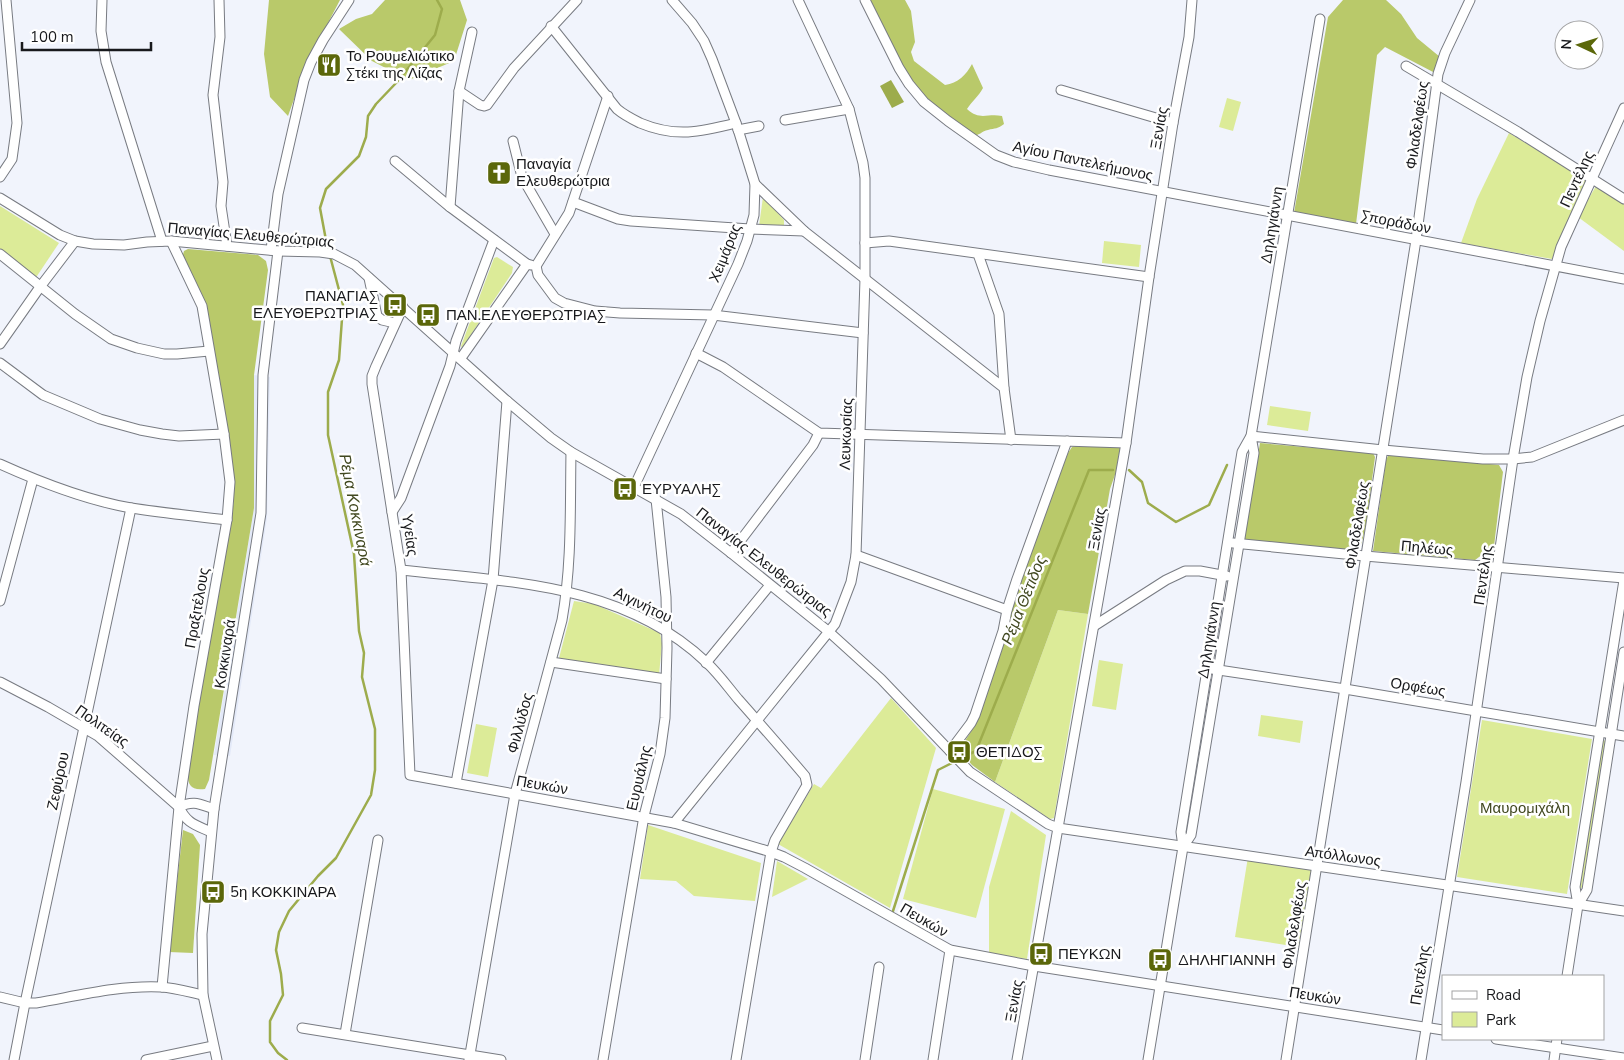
<svg xmlns="http://www.w3.org/2000/svg" width="1624" height="1060" font-family="'Nunito Sans',sans-serif">
  <style>
    .built { fill: #e3e9f8 }
    .green { fill: #dceb98 }
    .forest { fill: #b9c96a }
    .water { fill: #9dac4c }
    .lines { fill: none; stroke-linecap: round; stroke-linejoin: round }
    .stream { stroke: #9dac4c; stroke-width: 2.5 }
    .minor-casing { stroke: #787b82; stroke-width: 11 }
    .minor { stroke: #fff; stroke-width: 9 }
    .labels { text-anchor: middle; dominant-baseline: central; stroke-width: 5; stroke-linejoin: round; paint-order: stroke }
    .poi-label { font-size: 15px; fill: #18191c; stroke: #fff; text-anchor: start }
    .street-label { font-size: 15px; fill: #18191c; stroke: #fff }
    .park-label { font-size: 15px; fill: #414820; stroke: #fff }
    .water-label { font-size: 16px; font-style: italic; fill: #414820; stroke: #fff }
  </style>
  <rect width="100%" height="100%" fill="#f1f4fc"/>
  <!-- built -->
  <path class="built" d="M254,375L270,377L267,518L230,756L214,755L254,508Z"/>
  <!-- green -->
  <g class="green">
    <path d="M1227,98L1241,102L1233,131L1219,127Z"/>
    <path d="M1509,133L1587,180L1552,259L1461,243L1477,199Z"/>
    <path d="M1596,186L1624,204V251L1578,217Z"/>
    <path d="M763,197L784,220V226L780,227L759,226Z"/>
    <path d="M0,206L59,243L35,279L0,249Z"/>
    <path d="M1104,241L1141,245L1139,267L1102,263Z"/>
    <path d="M497,257L513,267L512,273L462,348L461,346L494,258Z"/>
    <path d="M1270,406L1311,412L1308,431L1267,425Z"/>
    <path d="M574,601L594,604L660,633L662,644L659,675L559,658Z"/>
    <path d="M1058,610L1088,614L1054,818L1050,819L995,782Z"/>
    <path d="M1099,660L1123,664L1116,710L1092,706Z"/>
    <path d="M891,698L936,748L890,908L778,844L814,784L821,788Z"/>
    <path d="M1261,715L1303,721L1300,743L1258,736Z"/>
    <path d="M1482,720L1592,739L1567,894L1457,877Z"/>
    <path d="M476,724L497,728L488,777L467,773Z"/>
    <path d="M1604,740L1606,742L1582,887L1581,889L1579,887L1602,741Z"/>
    <path d="M933,789L1005,809L976,918L903,899Z"/>
    <path d="M1011,811L1046,835L1027,959L989,953V887Z"/>
    <path d="M648,825L761,863L755,901L694,896L676,881L640,879Z"/>
    <path d="M1248,857L1312,866L1298,947L1235,937Z"/>
    <path d="M777,861L808,879L772,897Z"/>
  </g>
  <!-- forest -->
  <g class="forest">
    <path d="M269,0H340L307,63L288,116L270,97L264,54Z"/>
    <path d="M385,0H460L467,20L454,61L409,80L372,61L339,29L356,19L372,14Z"/>
    <path d="M870,0H905L911,11L915,42L911,52L914,61L945,85C958,83 966,75 972,64L983,88C979,96 972,101 967,109C980,121 987,113 1002,116L1004,124C998,129 995,128 988,130C982,131 979,136 972,136L921,94L904,71Z"/>
    <path d="M1343,0H1386L1401,14L1417,38L1440,57L1435,73L1385,47L1377,55L1356,224L1294,213L1328,17Z"/>
    <path d="M188,249L258,255L266,261L268,270L254,375V508L209,780L205,789C189,791 187,783 188,769L208,647L231,524L234,498L232,467L228,435L208,314L200,291L182,258L184,251Z"/>
    <path d="M1260,443L1373,453L1375,457L1366,526L1361,545L1354,550L1244,541Z"/>
    <path d="M1076,446L1118,447L1120,448L1116,472L1110,489L1088,614L1058,610L995,782L972,765L959,750L974,727L1011,604L1032,544L1068,453L1072,447Z"/>
    <path d="M1394,454L1499,465L1503,472L1494,546L1475,560L1373,551L1386,460L1388,456Z"/>
    <path d="M183,830L193,834L200,845L193,953L169,952Z"/>
  </g>
  <!-- water -->
  <path class="water" d="M891,80L904,102L892,108L880,86Z"/>
  <g class="lines">
    <!-- stream -->
    <g class="stream">
      <path d="M328,251L320,208L326,189L359,156L366,137L368,116L376,104L397,82L435,35L442,9L437,0"/>
      <path d="M1129,470L1142,482L1148,503L1176,522L1209,505L1227,465"/>
      <path d="M965,756L976,751L1089,470H1113"/>
      <path d="M893,911L938,770L954,762"/>
      <path d="M287,1060L278,1053L270,1042V1021L283,995L281,974L276,950L279,932L289,911L318,876L336,858L371,795L375,770V729L362,677L364,653L359,631L354,554L328,435V392L339,360L343,305L330,256"/>
    </g>
    <defs>
      <g id="minor">
        <path d="M102,0L101,31L106,62L162,241"/>
        <path d="M219,0L220,37L213,95L223,182L221,206L227,246"/>
        <path d="M865,0L899,68L909,84L924,102L948,121L996,155L1014,162L1049,170L1624,279"/>
        <path d="M551,26L617,109C624,115 632,119 640,123C676,138 700,132 736,123"/>
        <path d="M1406,66L1518,132L1624,199"/>
        <path d="M1061,90L1173,123"/>
        <path d="M459,91L480,105L484,106L487,105L514,68L577,0"/>
        <path d="M785,120L849,109"/>
        <path d="M738,130L759,126"/>
        <path d="M513,141L522,177L555,234"/>
        <path d="M395,161L450,207L527,264"/>
        <path d="M0,177L12,159L17,123L6,0"/>
        <path d="M755,184L804,231L1004,388L1011,440"/>
        <path d="M0,198L60,235L75,241L93,244L124,245L147,242L171,241L278,251L320,252L334,254L355,265L507,401L551,438L571,452L681,514L731,553L828,631L881,679L970,772L1048,824L1058,828L1624,911"/>
        <path d="M573,202L618,219L631,221L750,229L804,231"/>
        <path d="M450,207L459,91L472,32"/>
        <path d="M865,243L889,241L1149,277"/>
        <path d="M271,250L278,194L304,80L311,62L323,40L349,0"/>
        <path d="M0,254L75,314L111,339L137,348L164,354H177L209,351"/>
        <path d="M978,254L999,314L1004,388"/>
        <path d="M536,266L538,275L555,298L564,303L595,311L620,313L713,315L863,333"/>
        <path d="M536,266L569,213L608,96"/>
        <path d="M369,278L377,316L382,320L395,323"/>
        <path d="M403,307L376,366L372,376V384L401,570L410,775L674,823L771,852L784,857L805,868L950,950L1034,966L1443,1030"/>
        <path d="M0,344L40,287L75,241"/>
        <path d="M696,353L723,367L819,433L1126,443"/>
        <path d="M461,358L527,264L531,265"/>
        <path d="M0,363L43,395L100,419L140,430L162,434L179,436L224,434"/>
        <path d="M0,464C42,483 86,500 131,508C163,513 195,516 227,520"/>
        <path d="M634,487L738,264L747,241L754,215L755,184L736,123L712,59L704,41L692,23L672,0"/>
        <path d="M392,512L401,498L450,366L456,341L494,240"/>
        <path d="M1233,543L1365,556L1624,578"/>
        <path d="M731,553L813,445L819,433"/>
        <path d="M856,555L1007,610"/>
        <path d="M401,570C508,582 623,583 706,662C718,673 728,687 738,699C761,725 783,750 805,776L807,785L775,840L771,852L736,1060"/>
        <path d="M0,601L33,479"/>
        <path d="M1094,626L1166,580L1185,571H1200L1227,576"/>
        <path d="M551,662L666,679"/>
        <path d="M706,663L770,585"/>
        <path d="M1212,669L1345,689L1624,736"/>
        <path d="M0,682L48,707L98,736L179,807"/>
        <path d="M950,751L971,723L975,715L1003,631L1007,610L1017,579L1067,441"/>
        <path d="M456,783L493,580L507,401"/>
        <path d="M674,823L835,624L851,582L856,555L865,279V178L863,163L849,109L798,0"/>
        <path d="M211,832C196,825 187,824 179,807C194,800 199,804 214,809"/>
        <path d="M1183,847L1191,835L1254,453L1251,436L1383,450L1483,459H1513L1532,457L1624,420"/>
        <path d="M1578,905L1587,890L1624,652"/>
        <path d="M1567,976L1578,905L1575,887L1624,580"/>
        <path d="M162,987L179,807L194,706L227,520L230,482L224,434L202,306L171,241"/>
        <path d="M0,997L25,1003H36C77,996 119,985 161,987C175,988 189,992 203,995"/>
        <path d="M302,1028L501,1060"/>
        <path d="M345,1034L378,840"/>
        <path d="M1496,1039L1624,1058"/>
        <path d="M14,1060L25,1003L131,508"/>
        <path d="M146,1060L213,1046"/>
        <path d="M217,1060L203,995L202,934L214,809L261,513L263,375L278,251"/>
        <path d="M469,1060L515,794L562,620C572,564 570,508 571,452"/>
        <path d="M603,1060L644,816L660,754L665,718L667,648L666,597L656,499"/>
        <path d="M865,1060L879,967"/>
        <path d="M933,1060L950,950"/>
        <path d="M1017,1060L1126,443L1149,277L1173,123L1189,37L1192,0"/>
        <path d="M1148,1060L1183,847L1181,832L1242,452L1251,436L1320,19"/>
        <path d="M1286,1060L1416,240L1438,74L1445,53L1470,0"/>
        <path d="M1421,1060L1466,782L1513,459L1527,377L1540,321L1561,247L1624,108"/>
        <path d="M1554,1060L1557,1039"/>
      </g>
    </defs>
    <!-- minor casing -->
    <use href="#minor" class="minor-casing"/>
    <!-- minor -->
    <use href="#minor" class="minor"/>
  </g>
  <!-- icons -->
  <defs>
    <symbol id="restaurant-square" viewBox="-11 -11 22 22"><rect x="-9" y="-9" width="18" height="18" rx="4" fill="#5b670a" stroke="#fff"/><path d="M-5-6h1v4h1v-4h1v4h1v-4h1v5L-1.5 .5V6h-2V.5L-5-1ZM5-6V6H3V1.5H1.5Q1.5-4 5-6Z" fill="#fff"/></symbol>
    <symbol id="church-square" viewBox="-11 -11 22 22"><rect x="-9" y="-9" width="18" height="18" rx="4" fill="#5b670a" stroke="#fff"/><path d="M-1.2-6h2.4v3.5h3.3v2.4h-3.3V6h-2.4V-.1h-3.3v-2.4h3.3Z" fill="#fff"/></symbol>
    <symbol id="bus-square" viewBox="-11 -11 22 22"><rect x="-9" y="-9" width="18" height="18" rx="4" fill="#5b670a" stroke="#fff"/><path d="M-5-6H5V4H4V6H2V4H-2V6H-4V4H-5ZM-3.5-4V0h7V-4ZM-3.5 1.2v1.5H-2V1.2ZM2 1.2v1.5H3.5V1.2Z" fill="#fff"/></symbol>
  </defs>
  <g fill-rule="evenodd">
    <use href="#restaurant-square" x="315" y="51" width="28" height="28"/>
    <use href="#church-square" x="485" y="159" width="28" height="28"/>
    <use href="#bus-square" x="381" y="291" width="28" height="28"/>
    <use href="#bus-square" x="414" y="301" width="28" height="28"/>
    <use href="#bus-square" x="611" y="475" width="28" height="28"/>
    <use href="#bus-square" x="945" y="738" width="28" height="28"/>
    <use href="#bus-square" x="199" y="878" width="28" height="28"/>
    <use href="#bus-square" x="1027" y="940" width="28" height="28"/>
    <use href="#bus-square" x="1146" y="946" width="28" height="28"/>
  </g>
  <g class="labels">
    <!-- poi labels -->
    <g class="poi-label">
      <text x="346" y="56">Το Ρουμελιώτικο<tspan x="346" dy="17">Στέκι της Λίζας</tspan></text>
      <text x="516" y="164">Παναγία<tspan x="516" dy="17">Ελευθερώτρια</tspan></text>
      <text x="378" y="296" text-anchor="end">ΠΑΝΑΓΙΑΣ<tspan x="378" dy="17">ΕΛΕΥΘΕΡΩΤΡΙΑΣ</tspan></text>
      <text x="446" y="315">ΠΑΝ.ΕΛΕΥΘΕΡΩΤΡΙΑΣ</text>
      <text x="642" y="489">ΕΥΡΥΑΛΗΣ</text>
      <text x="976" y="752">ΘΕΤΙΔΟΣ</text>
      <text x="230" y="892">5η ΚΟΚΚΙΝΑΡΑ</text>
      <text x="1058" y="954">ΠΕΥΚΩΝ</text>
      <text x="1178" y="960">ΔΗΛΗΓΙΑΝΝΗ</text>
    </g>
    <!-- street labels -->
    <g class="street-label">
      <text transform="translate(1417 125) rotate(-82)">Φιλαδελφέως</text>
      <text transform="translate(1159 128) rotate(-80)">Ξενίας</text>
      <text transform="translate(1083 161) rotate(12)">Αγίου Παντελεήμονος</text>
      <text transform="translate(1577 179) rotate(-65)">Πεντέλης</text>
      <text transform="translate(1396 222) rotate(11)">Σποράδων</text>
      <text transform="translate(1272 225) rotate(-81)">Δηληγιάννη</text>
      <text transform="translate(251 235) rotate(5)">Παναγίας Ελευθερώτριας</text>
      <text transform="translate(725 253) rotate(-68)">Χειμάρας</text>
      <text transform="translate(846 434) rotate(-88)">Λευκωσίας</text>
      <text transform="translate(1357 525) rotate(-81)">Φιλαδελφέως</text>
      <text transform="translate(1097 529) rotate(-80)">Ξενίας</text>
      <text transform="translate(410 535) rotate(82)">Υγείας</text>
      <text transform="translate(1427 548) rotate(5)">Πηλέως</text>
      <text transform="translate(764 562) rotate(38)">Παναγίας Ελευθερώτριας</text>
      <text transform="translate(1483 575) rotate(-82)">Πεντέλης</text>
      <text transform="translate(643 605) rotate(26)">Αιγινήτου</text>
      <text transform="translate(197 608) rotate(-80)">Πραξιτέλους</text>
      <text transform="translate(1209 640) rotate(-81)">Δηληγιάννη</text>
      <text transform="translate(225 654) rotate(-81)">Κοκκιναρά</text>
      <text transform="translate(1418 687) rotate(9)">Ορφέως</text>
      <text transform="translate(520 723) rotate(-75)">Φιλλύδος</text>
      <text transform="translate(102 726) rotate(35)">Πολιτείας</text>
      <text transform="translate(639 778) rotate(-77)">Ευρυάλης</text>
      <text transform="translate(58 781) rotate(-78)">Ζεφύρου</text>
      <text transform="translate(542 785) rotate(10)">Πευκών</text>
      <text transform="translate(1343 856) rotate(8)">Απόλλωνος</text>
      <text transform="translate(924 920) rotate(30)">Πευκών</text>
      <text transform="translate(1294 925) rotate(-81)">Φιλαδελφέως</text>
      <text transform="translate(1420 975) rotate(-81)">Πεντέλης</text>
      <text transform="translate(1315 996) rotate(9)">Πευκών</text>
      <text transform="translate(1014 1001) rotate(-80)">Ξενίας</text>
    </g>
    <!-- park labels -->
    <g class="park-label">
      <text x="1525" y="808">Μαυρομιχάλη</text>
    </g>
    <!-- water labels -->
    <g class="water-label">
      <text transform="translate(355 510) rotate(79)">Ρέμα Κοκκιναρά</text>
      <text transform="translate(1024 600) rotate(-68)">Ρέμα Θέτιδος</text>
    </g>
  </g>
  <!-- legend -->
  <rect x="1442" y="975" width="162" height="65" fill="#ffffff" stroke="#a3a3a4"/>
  <rect x="1452" y="991" width="25" height="8" fill="#ffffff" stroke="#a3a3a4"/>
  <text x="1486" y="1000" font-size="15" fill="#18191c">Road</text>
  <rect x="1452" y="1012" width="25" height="15" fill="#dceb98" stroke="#a3a3a4"/>
  <text x="1486" y="1025" font-size="15" fill="#18191c">Park</text>
  <!-- north arrow -->
  <g transform="translate(1579 45) rotate(274)"><circle r="24" fill="#ffffff" stroke="#a3a3a4"/>
  <path d="M0-4L9 19L0 12L-9 19Z" fill="#5b670a"/>
  <text y="-8" font-size="14" font-weight="bold" text-anchor="middle" fill="#18191c">N</text>
  </g>
  <!-- scale -->
  <path d="M22 42v8h129v-8" fill="none" stroke="#18191c" stroke-width="2.5"/>
  <text x="30" y="42" font-size="15" fill="#18191c" stroke="#ffffff" stroke-width="4" paint-order="stroke">100 m</text>
</svg>
